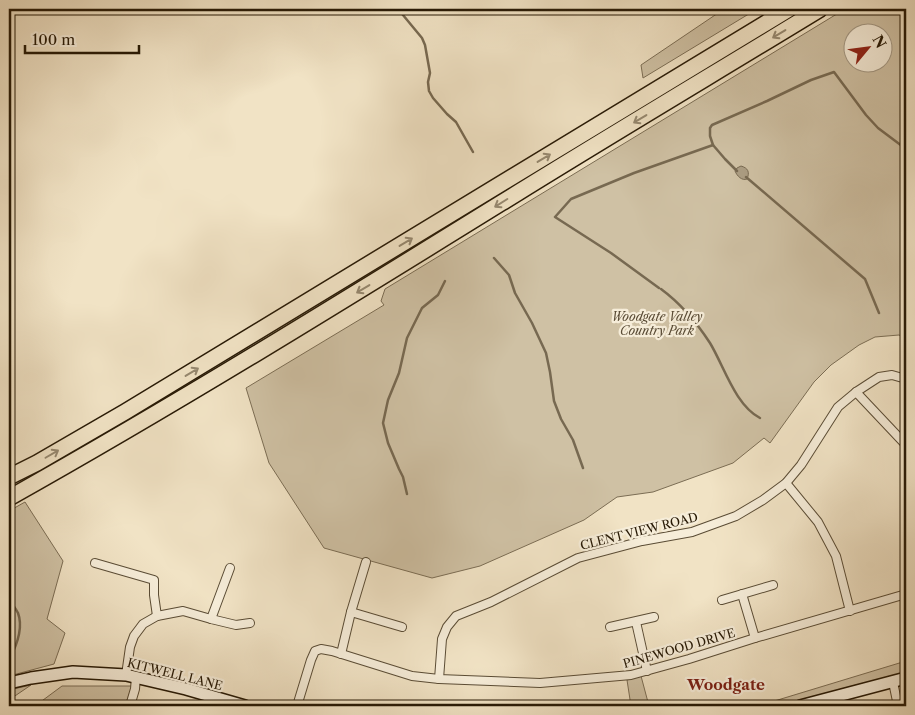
<svg xmlns="http://www.w3.org/2000/svg" width="915" height="715" font-family="'Libre Caslon Text',serif">
  <style>
    .green { fill: #cfc1a4; stroke: #7b6d54; fill-rule: evenodd }
    .water { fill: #ac9e84; stroke: #776951 }
    .lines { fill: none; stroke-linecap: round; stroke-linejoin: round }
    .stream { stroke: #776951; stroke-width: 2.5 }
    .street-casing { stroke: #5a4c35; stroke-width: 10 }
    .secondary-casing { stroke: #271905; stroke-width: 14 }
    .highway-casing { stroke: #271905; stroke-width: 18 }
    .street { stroke: #f6edd9; stroke-width: 8 }
    .secondary { stroke: #f6edd9; stroke-width: 11 }
    .highway { stroke: #f1e3c5; stroke-width: 15 }
    .oneway { stroke: #96886f }
    .labels { text-anchor: middle; dominant-baseline: central; stroke-width: 4.5; stroke-linejoin: round; paint-order: stroke }
    .park-label { font-size: 12px; font-style: italic; fill: #594b35; stroke: #f6edd9 }
    .street-label { font-size: 12px; fill: #271905; stroke: #f6edd9 }
    .quarter-label { font-size: 15px; font-weight: bold; fill: #7a1f14; stroke: #f6edd9 }
  </style>
  <rect width="100%" height="100%" fill="#f1e3c5"/>
  <filter id="stains"><feTurbulence type="fractalNoise" baseFrequency=".004" numOctaves="4"/><feColorMatrix values="0 0 0 0 .2 0 0 0 0 .09 0 0 0 0 .02 0 0 0 .5 -.17"/></filter>
  <radialGradient id="worn" r=".72"><stop offset=".6" stop-color="#630" stop-opacity="0"/><stop offset="1" stop-color="#630" stop-opacity=".3"/></radialGradient>
  <!-- green -->
  <g class="green">
    <path d="M724,9H757L643,78L641,65Z"/>
    <path d="M845,9H906V224L902,236L906,240V338L899,335L875,337L859,345L831,365L814,382L770,443L764,438L733,463L653,492L617,497L584,520L480,566L432,578L324,548L269,463L246,388L384,305L381,301L385,289ZM852,32H882V62H852Z"/>
    <path d="M25,502L63,561L47,619L65,633L54,664L9,676V511Z"/>
    <path d="M906,661V674L788,706H758Z"/>
    <path d="M641,676L649,706H631L627,680Z"/>
    <path d="M31,685L9,700V690Z"/>
    <path d="M62,686H132L125,706H35Z"/>
  </g>
  <!-- water -->
  <path class="water" d="M741,166C748,168 750,172 747,179C742,181 737,176 735,171L737,168Z"/>
  <g class="lines">
    <!-- stream -->
    <g class="stream">
      <path d="M398,9L422,38L425,45L430,73L428,82L429,91L433,98L447,114L456,122L473,152"/>
      <path d="M713,145L710,136V128L712,125L767,101L811,80L834,72L866,115L878,128L906,149"/>
      <path d="M746,177L865,279L879,313"/>
      <path d="M494,258L509,275L515,293L532,323L546,353L550,372L554,401L561,419L573,440L583,468"/>
      <path d="M659,288L611,253L555,217L571,199L634,173L713,145L725,159L737,171"/>
      <path d="M661,289C680,303 697,323 710,343C724,366 735,405 760,418"/>
      <path d="M407,494L403,477L399,469L388,443L383,423L388,400L399,373L407,338L422,308L438,295L445,281"/>
      <path d="M9,599C12,604 16,609 18,613C24,629 16,647 9,660"/>
    </g>
    <defs>
      <g id="street">
        <path d="M856,392L906,445"/>
        <path d="M786,483L818,522L836,556L850,611"/>
        <path d="M95,563L154,580V595L157,616"/>
        <path d="M742,594L755,638"/>
        <path d="M722,600L773,585"/>
        <path d="M351,612L402,627"/>
        <path d="M211,619L230,568"/>
        <path d="M636,622L647,671"/>
        <path d="M610,627L654,617"/>
        <path d="M341,654L351,612L366,562"/>
        <path d="M126,675L130,647L134,636L143,624L157,616L183,611L211,619L236,625L250,623"/>
        <path d="M439,679L442,639L447,627L456,616L491,602L578,558L642,541L692,532L736,516L763,500L786,483L801,465L838,407L856,392L879,377L892,375L906,379"/>
        <path d="M893,682L898,706"/>
        <path d="M130,706L135,689L136,677"/>
        <path d="M297,706L311,660L315,651L321,649L332,651L412,676L439,679L540,683L631,675L689,659L755,638L906,594"/>
      </g>
      <g id="secondary">
        <path d="M9,683L31,678L73,672L126,675L186,689L245,706"/>
        <path d="M800,706L906,678"/>
      </g>
      <g id="highway">
        <path d="M9,477L37,463L125,412L789,9"/>
        <path d="M9,498C182,401 351,296 519,192C619,130 720,70 820,9"/>
      </g>
    </defs>
    <!-- street casing -->
    <use href="#street" class="street-casing"/>
    <!-- secondary casing -->
    <use href="#secondary" class="secondary-casing"/>
    <!-- highway casing -->
    <use href="#highway" class="highway-casing"/>
    <!-- street -->
    <use href="#street" class="street"/>
    <!-- secondary -->
    <use href="#secondary" class="secondary"/>
    <!-- highway -->
    <use href="#highway" class="highway"/>
  </g>
  <!-- one-way arrows -->
  <defs><path id="oneway-shaft" d="M-6 0H5M1.5-3L5.5 0L1.5 3" fill="none" stroke-width="1.6" stroke-linecap="round" stroke-linejoin="round" transform="scale(1.25)"/></defs>
  <g class="oneway">
    <use href="#oneway-shaft" transform="translate(779 34) rotate(149)"/>
    <use href="#oneway-shaft" transform="translate(640 119) rotate(149)"/>
    <use href="#oneway-shaft" transform="translate(544 158) rotate(-31)"/>
    <use href="#oneway-shaft" transform="translate(501 203) rotate(148)"/>
    <use href="#oneway-shaft" transform="translate(406 242) rotate(-31)"/>
    <use href="#oneway-shaft" transform="translate(363 289) rotate(149)"/>
    <use href="#oneway-shaft" transform="translate(192 372) rotate(-31)"/>
    <use href="#oneway-shaft" transform="translate(52 454) rotate(-30)"/>
  </g>
  <g class="labels">
    <!-- park labels -->
    <g class="park-label">
      <text x="657" y="316">Woodgate Valley<tspan x="657" dy="14">Country Park</tspan></text>
    </g>
    <!-- street labels -->
    <g class="street-label">
      <text transform="translate(639 531) rotate(-14)">CLENT VIEW ROAD</text>
      <text transform="translate(679 648) rotate(-16)">PINEWOOD DRIVE</text>
      <text transform="translate(175 674) rotate(14)">KITWELL LANE</text>
    </g>
    <!-- quarter labels -->
    <g class="quarter-label">
      <text x="726" y="684">Woodgate</text>
    </g>
  </g>
  <!-- margin -->
  <rect width="915" height="715" fill="none" stroke="#f1e3c5" stroke-width="30"/>
  <rect x="10" y="10" width="895" height="695" fill="none" stroke="#271905" stroke-width="2.5"/>
  <rect x="15" y="15" width="885" height="685" fill="none" stroke="#271905"/>
  <!-- north arrow -->
  <g transform="translate(868 48) rotate(61)"><circle r="24" fill="#f6edd9" stroke="#a39884"/>
  <path d="M0-4L9 19L0 12L-9 19Z" fill="#8f2418"/>
  <text y="-8" font-size="14" font-weight="bold" text-anchor="middle" fill="#271905">N</text>
  </g>
  <!-- scale -->
  <path d="M25 45v8h114v-8" fill="none" stroke="#271905" stroke-width="2.5"/>
  <text x="32" y="45" font-size="15" fill="#271905" stroke="#f6edd9" stroke-width="4" paint-order="stroke">100 m</text>
  <rect width="100%" height="100%" filter="url(#stains)"/>
  <rect width="100%" height="100%" fill="url(#worn)"/>
</svg>
